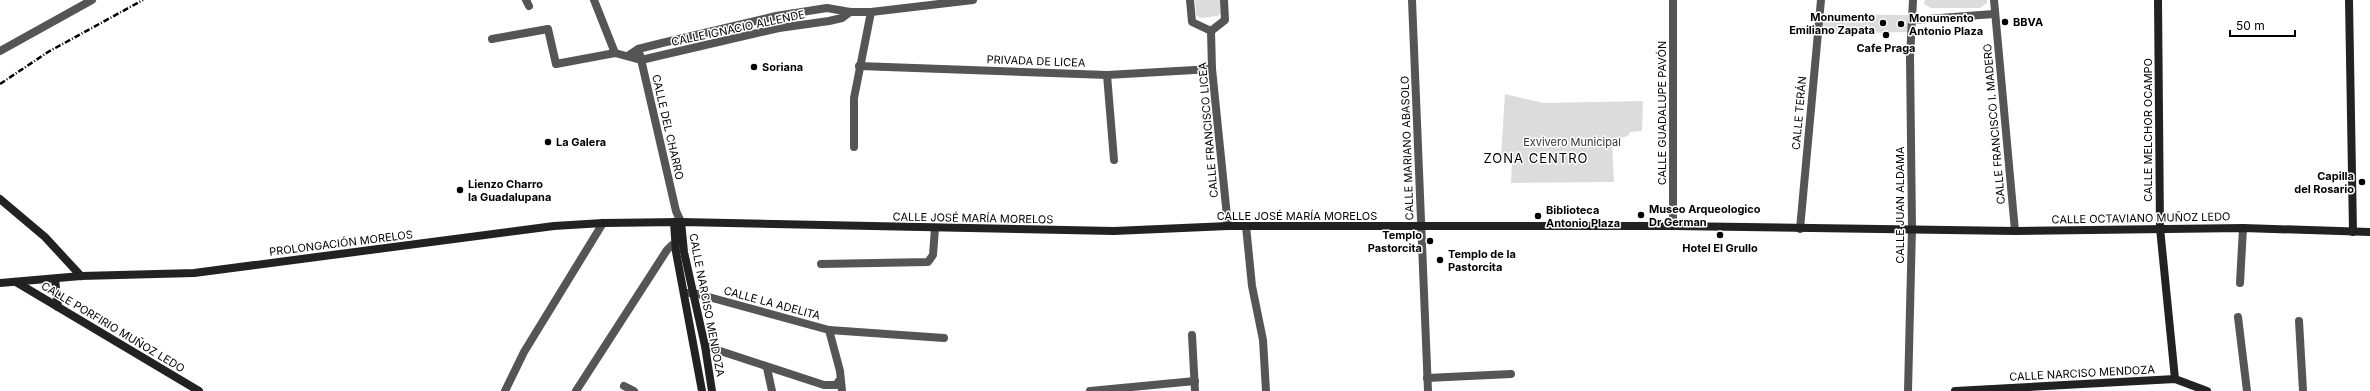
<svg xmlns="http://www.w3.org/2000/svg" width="2370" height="391" font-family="Inter,sans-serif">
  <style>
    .green { fill: #dcdcdc }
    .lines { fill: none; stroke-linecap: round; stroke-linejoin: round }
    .street { stroke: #555; stroke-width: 8 }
    .secondary { stroke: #222; stroke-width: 8 }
    .rail { stroke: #000; stroke-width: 2.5; stroke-dasharray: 6 2 1 2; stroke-linecap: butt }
    .poi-dot { fill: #000; stroke: #fff; stroke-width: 1.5 }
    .labels { text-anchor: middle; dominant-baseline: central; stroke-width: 3; stroke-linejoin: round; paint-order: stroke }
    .poi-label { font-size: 11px; font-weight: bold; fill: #000; stroke: #fff; text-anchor: start }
    .street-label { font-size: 11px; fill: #000; stroke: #fff }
    .park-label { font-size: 11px; fill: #333; stroke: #fff }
    .quarter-label { font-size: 13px; letter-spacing: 1px; fill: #000; stroke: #fff }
  </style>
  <rect width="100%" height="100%" fill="#fff"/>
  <!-- green -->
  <g class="green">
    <path d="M1195,0H1221L1222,12L1218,16L1200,18L1196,15Z"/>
    <path d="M1925,0H1987V3L1980,8H1931L1924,4Z"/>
    <path d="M1824,14L1908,15V32L1822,34Z"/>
    <path d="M1505,94L1543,103L1643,101L1642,131L1630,132L1628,136L1612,141L1614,182L1511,183L1512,161L1501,157Z"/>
  </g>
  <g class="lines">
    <!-- street -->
    <g class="street">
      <path d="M526,0L529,6"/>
      <path d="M594,0L615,53"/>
      <path d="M1190,0L1192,22L1211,31L1225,20L1224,0"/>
      <path d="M1412,0L1428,391"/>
      <path d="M1673,0V226"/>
      <path d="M1994,0L2015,231"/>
      <path d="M1913,20L1994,14"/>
      <path d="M1211,31L1212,69L1228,226"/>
      <path d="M492,39L548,29L556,64L615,53L641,60L779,28L829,21L842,18L850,12"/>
      <path d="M0,51L92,0"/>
      <path d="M629,55L638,49L662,43L776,16L827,8L850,12H871L973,0"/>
      <path d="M640,55L676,211L681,222"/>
      <path d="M859,66L1107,75L1212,69"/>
      <path d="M1107,75L1114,160"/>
      <path d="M854,147V98L871,12"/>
      <path d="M1246,226L1252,286L1263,340L1266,391"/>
      <path d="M1800,229L1821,0"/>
      <path d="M821,264L928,262L933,255L935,228"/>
      <path d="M2240,283L2243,228"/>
      <path d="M685,293H694L829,330L944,338"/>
      <path d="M2238,317L2247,391"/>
      <path d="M2299,321L2303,391"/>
      <path d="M829,330L840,371L842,391"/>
      <path d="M1192,335L1195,391"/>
      <path d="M705,346L824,385H836L839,381"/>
      <path d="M767,368L772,391"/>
      <path d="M1427,378L1511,374"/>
      <path d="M624,386L634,391"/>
      <path d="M505,391L524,352L603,223"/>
      <path d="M576,391L667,250L672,245L682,242"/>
      <path d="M1090,391L1195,381"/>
      <path d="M1908,391L1912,228L1910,57L1913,0"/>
    </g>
    <!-- secondary -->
    <g class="secondary">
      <path d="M2158,0L2160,228L2175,379"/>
      <path d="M2349,0L2353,232"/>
      <path d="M0,199L45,237L81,276"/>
      <path d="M674,222L676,252L702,391"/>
      <path d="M681,222L684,252L705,346L712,391"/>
      <path d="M55,279L58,307"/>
      <path d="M16,282L199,391"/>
      <path d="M0,283L81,276L194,273L554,226L603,223L681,222L1114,231L1228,226H1673L2015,231L2243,228L2370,232"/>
      <path d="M1955,391L2175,379L2207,391"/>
    </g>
    <!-- rail -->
    <path class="rail" d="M0,84L48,52L143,0"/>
  </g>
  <!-- markers -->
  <g class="poi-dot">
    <circle cx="2005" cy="22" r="4"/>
    <circle cx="1883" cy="23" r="4"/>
    <circle cx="1901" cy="24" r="4"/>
    <circle cx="1886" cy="35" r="4"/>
    <circle cx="754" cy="67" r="4"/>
    <circle cx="548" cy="142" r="4"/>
    <circle cx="2362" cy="182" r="4"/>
    <circle cx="460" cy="190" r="4"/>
    <circle cx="1641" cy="215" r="4"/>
    <circle cx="1538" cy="216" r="4"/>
    <circle cx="1720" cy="235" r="4"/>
    <circle cx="1430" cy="241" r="4"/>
    <circle cx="1440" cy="260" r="4"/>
  </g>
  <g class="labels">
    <!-- poi labels -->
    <g class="poi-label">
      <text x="1875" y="17" text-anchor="end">Monumento<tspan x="1875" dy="13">Emiliano Zapata</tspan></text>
      <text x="1909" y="18">Monumento<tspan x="1909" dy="13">Antonio Plaza</tspan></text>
      <text x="2013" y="22">BBVA</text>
      <text x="1886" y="48" text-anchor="middle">Cafe Praga</text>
      <text x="762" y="67">Soriana</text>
      <text x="556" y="142">La Galera</text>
      <text x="2354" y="176" text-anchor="end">Capilla<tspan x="2354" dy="13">del Rosario</tspan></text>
      <text x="468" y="184">Lienzo Charro<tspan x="468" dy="13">la Guadalupana</tspan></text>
      <text x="1649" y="209">Museo Arqueologico<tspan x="1649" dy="13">Dr German</tspan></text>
      <text x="1546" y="210">Biblioteca<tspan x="1546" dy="13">Antonio Plaza</tspan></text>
      <text x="1422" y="235" text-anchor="end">Templo<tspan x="1422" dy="13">Pastorcita</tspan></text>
      <text x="1720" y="248" text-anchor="middle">Hotel El Grullo</text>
      <text x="1448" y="254">Templo de la<tspan x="1448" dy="13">Pastorcita</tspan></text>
    </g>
    <!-- street labels -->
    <g class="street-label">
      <text transform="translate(738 28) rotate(-12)">CALLE IGNACIO ALLENDE</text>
      <text transform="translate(1036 61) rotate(2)">PRIVADA DE LICEA</text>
      <text transform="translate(1662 113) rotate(-90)">CALLE GUADALUPE PAVÓN</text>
      <text transform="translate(1799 113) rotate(-85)">CALLE TERÁN</text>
      <text transform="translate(1994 124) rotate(-95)">CALLE FRANCISCO I. MADERO</text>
      <text transform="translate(668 127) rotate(77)">CALLE DEL CHARRO</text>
      <text transform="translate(1208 130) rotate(-95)">CALLE FRANCISCO LICEA</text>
      <text transform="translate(2148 130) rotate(-90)">CALLE MELCHOR OCAMPO</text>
      <text transform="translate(1407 148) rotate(-92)">CALLE MARIANO ABASOLO</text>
      <text transform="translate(1900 205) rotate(-90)">CALLE JUAN ALDAMA</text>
      <text x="1297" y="216">CALLE JOSÉ MARÍA MORELOS</text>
      <text transform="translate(973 218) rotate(1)">CALLE JOSÉ MARÍA MORELOS</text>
      <text transform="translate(2141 218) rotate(-1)">CALLE OCTAVIANO MUÑOZ LEDO</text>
      <text transform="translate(341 243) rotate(-7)">PROLONGACIÓN MORELOS</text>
      <text transform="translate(772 303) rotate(15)">CALLE LA ADELITA</text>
      <text transform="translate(707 305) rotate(79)">CALLE NARCISO MENDOZA</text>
      <text transform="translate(113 327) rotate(31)">CALLE PORFIRIO MUÑOZ LEDO</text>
      <text transform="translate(2082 373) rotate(-3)">CALLE NARCISO MENDOZA</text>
    </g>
    <!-- park labels -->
    <g class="park-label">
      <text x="1572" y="142">Exvivero Municipal</text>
    </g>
    <!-- quarter labels -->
    <g class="quarter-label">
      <text x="1536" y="158">ZONA CENTRO</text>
    </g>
  </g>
  <!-- scale -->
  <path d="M2230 30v6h65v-6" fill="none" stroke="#000000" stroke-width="2"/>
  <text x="2236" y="30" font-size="12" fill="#000000" stroke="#ffffff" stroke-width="3" paint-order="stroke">50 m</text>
</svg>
